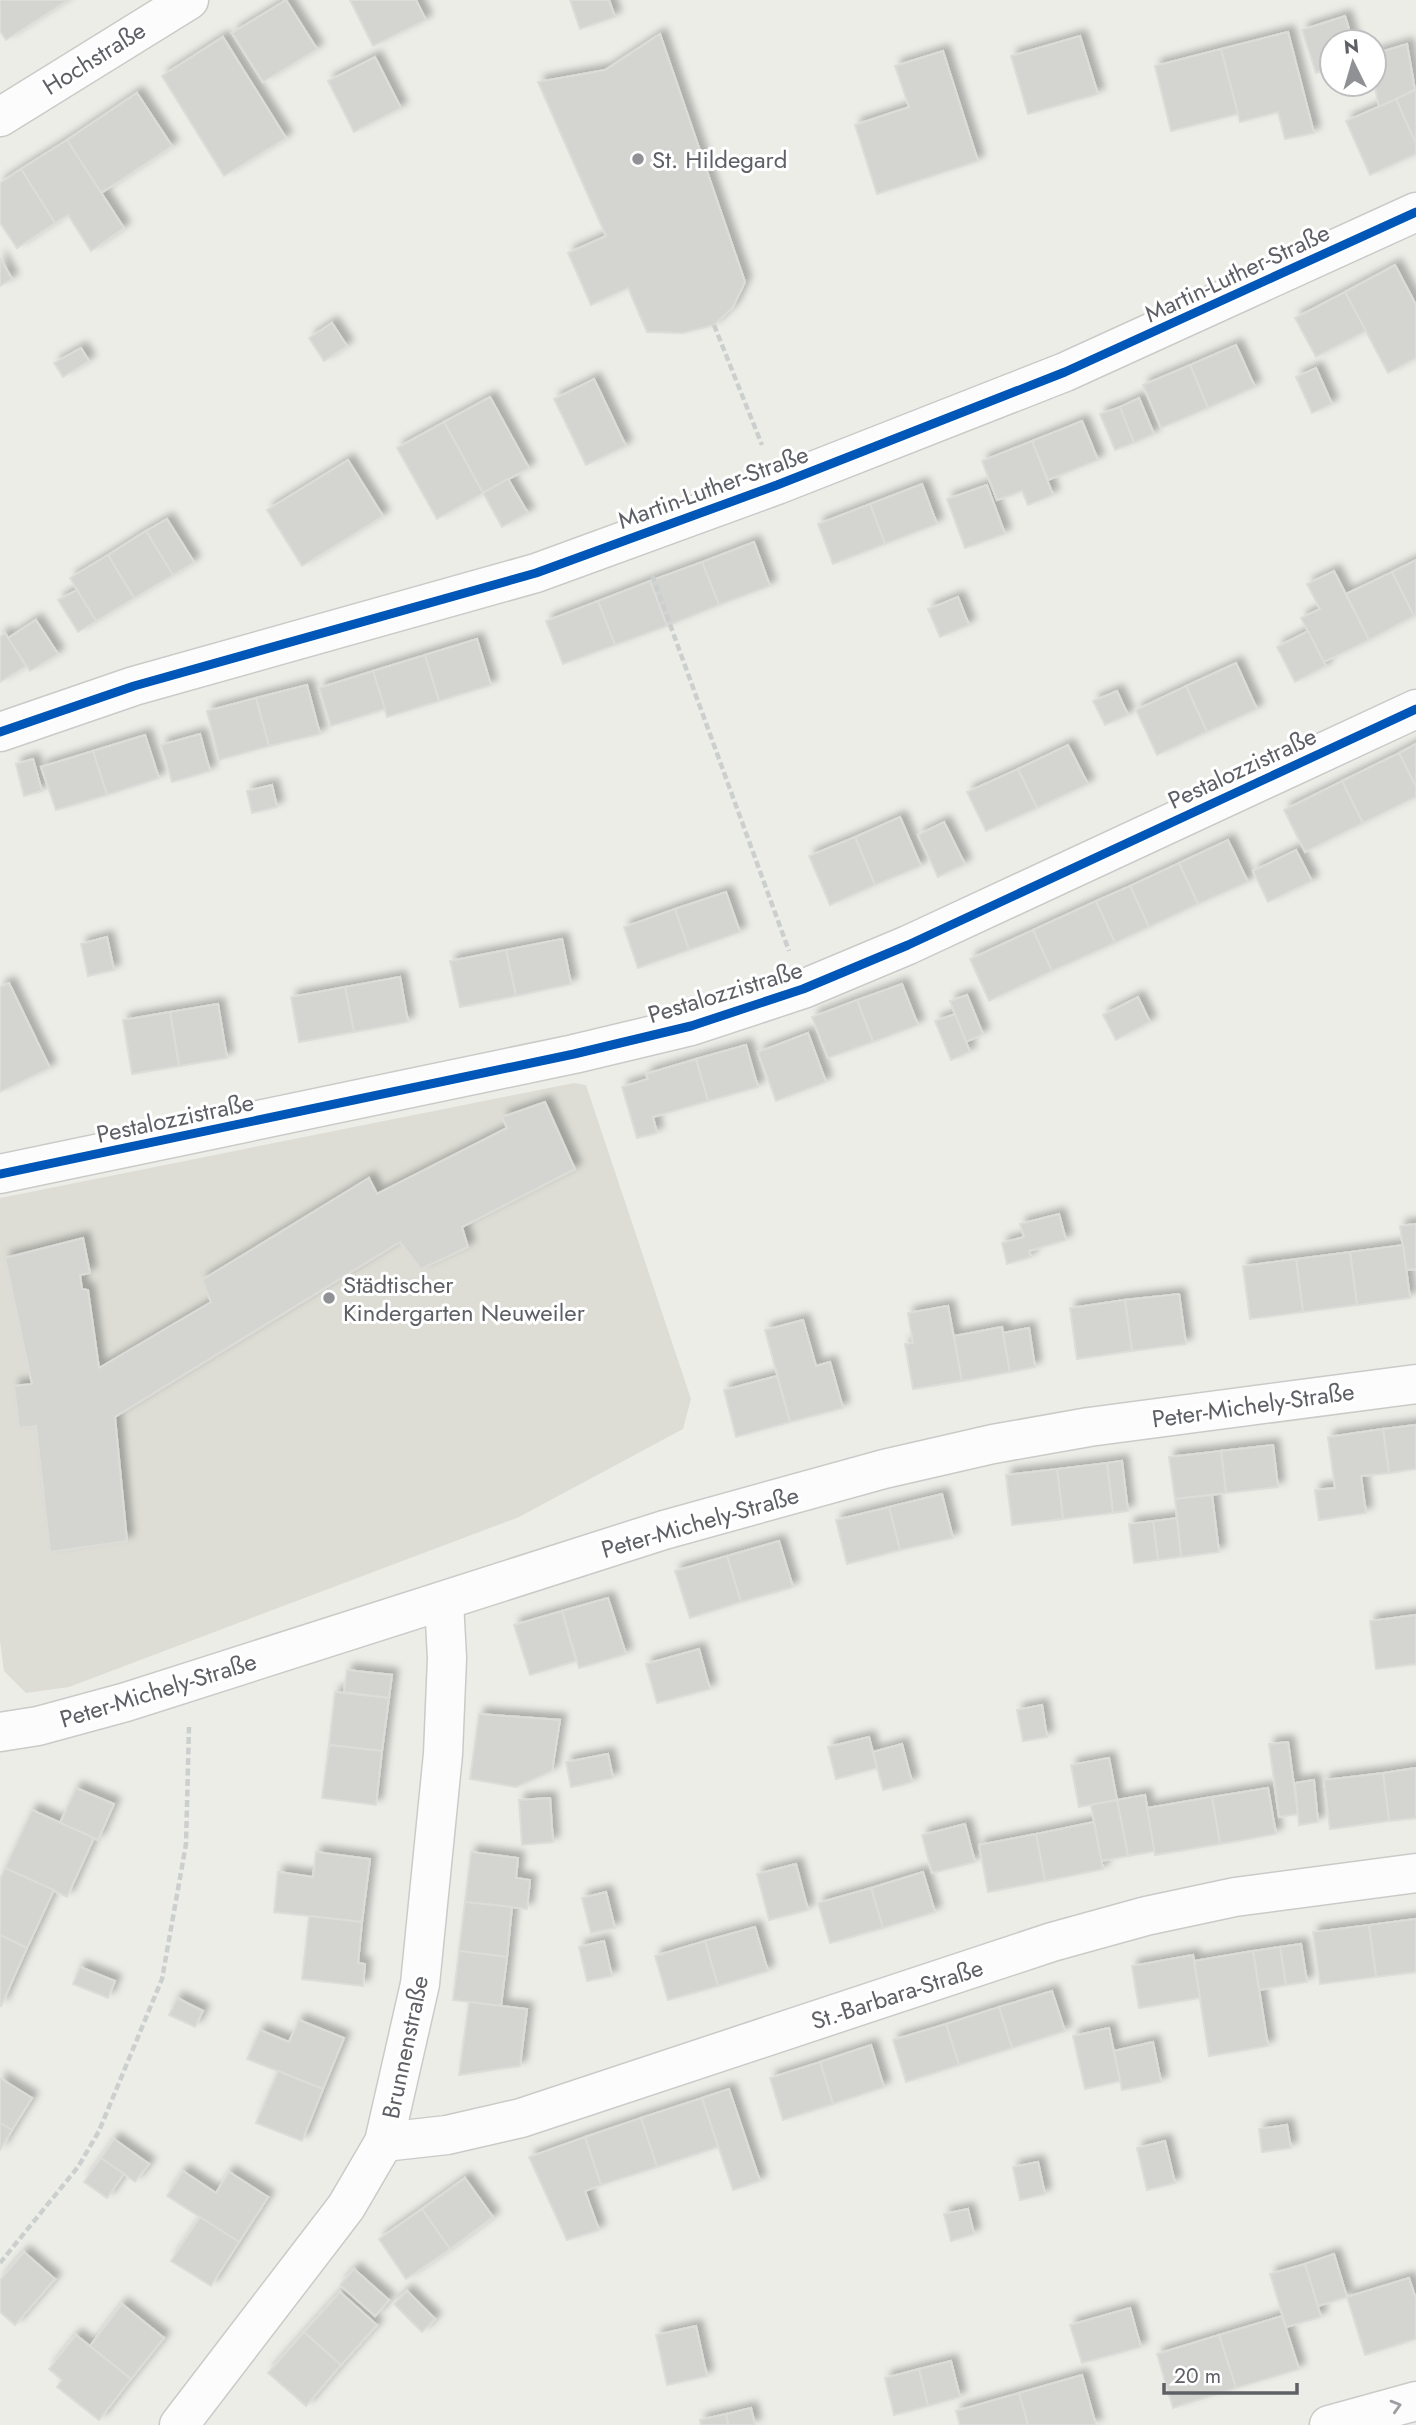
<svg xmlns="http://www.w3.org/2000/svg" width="1416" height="2425" font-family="Jost,sans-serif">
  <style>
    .education { fill: #ddddd6 }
    .building { fill: #d4d4d1; stroke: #dcdcd8; stroke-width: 2; filter: url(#shadow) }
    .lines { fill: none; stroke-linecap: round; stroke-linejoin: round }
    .minor-casing { stroke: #cacac8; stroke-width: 41 }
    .path { stroke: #cbcfce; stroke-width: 4.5; stroke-dasharray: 7 3.5; stroke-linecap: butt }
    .minor { stroke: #fcfcfc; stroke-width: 38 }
    .cycleway-casing { stroke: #fff; stroke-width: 13 }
    .cycleway { stroke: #0057b8; stroke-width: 9 }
    .oneway { stroke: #9d9ea2 }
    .poi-dot { fill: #909194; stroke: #fff; stroke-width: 2.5 }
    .labels { text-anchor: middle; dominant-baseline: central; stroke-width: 6; stroke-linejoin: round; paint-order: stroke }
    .street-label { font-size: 24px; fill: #5e6066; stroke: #fff }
    .poi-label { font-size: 24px; fill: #5e6066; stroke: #fff; text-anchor: start }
  </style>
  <defs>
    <filter id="shadow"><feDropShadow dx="6" dy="-6" stdDeviation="3.5" flood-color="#0004"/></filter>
  </defs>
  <rect width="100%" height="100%" fill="#edede8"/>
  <!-- education -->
  <path class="education" d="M574,1083L586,1085L691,1399L683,1429L519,1517L69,1687L26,1693L4,1671L0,1641V1198Z"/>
  <!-- building -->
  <g class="building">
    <path d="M0,0H68L6,40L0,31Z"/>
    <path d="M286,0L317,49L263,82L232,33Z"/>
    <path d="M350,0H416L426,20L373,46Z"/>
    <path d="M570,0H609L615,17L580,29Z"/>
    <path d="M1345,16L1353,42H1332V68L1316,73L1302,30Z"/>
    <path d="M1288,32L1314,133L1285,139L1278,112L1240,122L1221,49Z"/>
    <path d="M660,34L745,282L733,307L714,325L683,333L647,332L628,288L591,305L568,253L606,236L538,82L605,70Z"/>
    <path d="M1080,36L1098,94L1028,114L1011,56Z"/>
    <path d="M223,37L286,138L224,176L162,76Z"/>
    <path d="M1407,44L1415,90L1379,107L1374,82V54Z"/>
    <path d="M1221,49L1238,114L1171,131L1155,66Z"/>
    <path d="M943,51L978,161L877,194L855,125L909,107L895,66Z"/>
    <path d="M375,57L401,108L354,132L328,81Z"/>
    <path d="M1415,90H1416V144L1396,99Z"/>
    <path d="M137,93L172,146L101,193L67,140Z"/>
    <path d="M1396,99L1416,144V154L1370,175L1346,121Z"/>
    <path d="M67,140L124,228L91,251L68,215L55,223L21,169Z"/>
    <path d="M21,169L55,223L17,248L0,223V183Z"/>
    <path d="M0,258L12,279L0,286Z"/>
    <path d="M1395,265L1416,305V358L1388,373L1345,292Z"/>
    <path d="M1345,292L1366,331L1316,357L1295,318Z"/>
    <path d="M332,323L347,346L324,361L309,338Z"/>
    <path d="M1236,345L1255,387L1208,408L1190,365Z"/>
    <path d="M81,348L89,361L63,377L54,363Z"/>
    <path d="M1190,365L1208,408L1161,428L1143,385Z"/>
    <path d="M1316,368L1332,404L1312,413L1296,377Z"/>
    <path d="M594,379L626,446L586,465L554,399Z"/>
    <path d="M490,397L529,468L483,493L444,422Z"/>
    <path d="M1139,398L1154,434L1134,443L1120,407Z"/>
    <path d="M1120,407L1134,443L1115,450L1100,414Z"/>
    <path d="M1082,421L1098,460L1048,480L1032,441Z"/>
    <path d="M444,422L483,493L437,519L397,448Z"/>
    <path d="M1032,441L1053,495L1028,505L1022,491L997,500L982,461Z"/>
    <path d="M348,460L383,516L302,566L267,510Z"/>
    <path d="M508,479L528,513L502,527L483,493Z"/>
    <path d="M922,484L937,524L885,544L870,504Z"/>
    <path d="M987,485L1005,534L965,548L947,499Z"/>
    <path d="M870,504L885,544L833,564L818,524Z"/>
    <path d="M167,519L194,562L173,575L146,531Z"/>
    <path d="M146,531L173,575L134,598L108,555Z"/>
    <path d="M754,542L770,586L719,605L702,562Z"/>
    <path d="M108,555L134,598L96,621L70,578Z"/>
    <path d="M1416,560V615L1414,616L1392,572Z"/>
    <path d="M702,562L719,605L667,626L650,581Z"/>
    <path d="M1334,571L1369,640L1324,662L1301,618L1320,609L1307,584Z"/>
    <path d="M1392,572L1414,616L1369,640L1346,594Z"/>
    <path d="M650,581L667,626L615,645L598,601Z"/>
    <path d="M77,590L96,621L78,632L58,600Z"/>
    <path d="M958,597L969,625L940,637L928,609Z"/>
    <path d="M598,601L615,645L563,664L546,621Z"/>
    <path d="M36,620L58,654L30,671L8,638Z"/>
    <path d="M1308,631L1326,666L1295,682L1277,647Z"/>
    <path d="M5,633L26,666L0,682V637Z"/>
    <path d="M477,639L491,685L439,701L425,655Z"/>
    <path d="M425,655L439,701L387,717L373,671Z"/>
    <path d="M1236,663L1257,709L1207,732L1186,686Z"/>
    <path d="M373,671L385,709L331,726L319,688Z"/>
    <path d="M307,685L320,734L269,746L256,698Z"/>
    <path d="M1186,686L1207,732L1157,755L1136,710Z"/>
    <path d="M1117,691L1128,715L1105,725L1093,701Z"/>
    <path d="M256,698L269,746L219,760L207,711Z"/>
    <path d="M200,734L210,771L172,782L161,745Z"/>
    <path d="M145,735L159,778L107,795L93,751Z"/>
    <path d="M1416,744V787L1399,753Z"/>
    <path d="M1068,745L1088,784L1037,808L1018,769Z"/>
    <path d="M93,751L107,795L56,810L41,767Z"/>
    <path d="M1399,753L1416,787V797L1363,823L1342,781Z"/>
    <path d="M33,759L42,791L24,796L16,764Z"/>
    <path d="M1018,769L1037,808L986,831L967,792Z"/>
    <path d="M1342,781L1363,823L1305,852L1284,810Z"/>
    <path d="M272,785L277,807L252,813L247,791Z"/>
    <path d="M900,817L921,866L875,885L855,837Z"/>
    <path d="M944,822L965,864L938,877L918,835Z"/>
    <path d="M855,837L875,885L830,905L809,856Z"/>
    <path d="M1228,840L1248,882L1198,904L1179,863Z"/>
    <path d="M1296,850L1312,881L1268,902L1253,871Z"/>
    <path d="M1179,863L1198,904L1149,927L1130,886Z"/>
    <path d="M1130,886L1149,927L1115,943L1096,901Z"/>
    <path d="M726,892L740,932L689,950L675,909Z"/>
    <path d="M1096,901L1115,943L1052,971L1033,930Z"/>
    <path d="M675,909L689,950L638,968L624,927Z"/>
    <path d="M1033,930L1052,971L989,1001L970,959Z"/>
    <path d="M107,937L114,970L88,976L81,944Z"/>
    <path d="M562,939L571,984L516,996L506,950Z"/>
    <path d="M506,950L516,996L460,1007L450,961Z"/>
    <path d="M400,977L408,1022L354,1032L345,987Z"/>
    <path d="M9,983L50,1068L0,1092V987Z"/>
    <path d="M902,984L918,1025L873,1042L857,1000Z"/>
    <path d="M345,987L354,1032L299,1042L291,997Z"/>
    <path d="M967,995L983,1034L966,1042L950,1001Z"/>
    <path d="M1138,997L1150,1022L1116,1040L1103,1015Z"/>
    <path d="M857,1000L873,1042L828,1058L812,1017Z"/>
    <path d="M218,1004L227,1058L179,1066L170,1012Z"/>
    <path d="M170,1012L179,1066L132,1074L123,1020Z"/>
    <path d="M955,1014L970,1052L951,1060L935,1021Z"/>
    <path d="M808,1033L826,1082L776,1101L758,1052Z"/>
    <path d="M746,1045L758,1087L708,1101L696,1059Z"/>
    <path d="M696,1059L708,1101L653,1117L657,1133L637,1138L622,1087L648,1079L646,1074Z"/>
    <path d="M545,1102L575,1169L462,1227L468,1247L421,1269L400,1242L115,1417L127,1541L50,1552L36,1426L19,1428L14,1386L32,1384L5,1258L83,1238L90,1273L80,1275L82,1289L88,1290L99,1368L211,1302L202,1280L369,1178L377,1194L507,1128L502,1117Z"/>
    <path d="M1059,1214L1066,1240L1029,1251L1031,1257L1007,1264L1002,1243L1024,1237L1020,1224Z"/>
    <path d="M1416,1224V1269L1406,1270L1400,1226Z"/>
    <path d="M1403,1245L1410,1298L1357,1305L1350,1252Z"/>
    <path d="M1350,1252L1357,1305L1303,1312L1296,1259Z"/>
    <path d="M1296,1259L1303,1312L1250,1319L1243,1266Z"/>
    <path d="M1179,1294L1186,1344L1132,1351L1125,1300Z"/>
    <path d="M1125,1300L1132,1351L1077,1359L1070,1308Z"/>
    <path d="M948,1306L962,1381L913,1389L905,1344L913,1343L908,1313Z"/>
    <path d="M803,1320L816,1366L830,1362L843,1408L790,1422L765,1330Z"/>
    <path d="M1002,1327L1010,1372L962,1381L954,1336Z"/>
    <path d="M1029,1328L1035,1367L1010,1372L1003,1333Z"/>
    <path d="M777,1376L790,1422L736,1437L724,1390Z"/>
    <path d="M1416,1425V1469L1389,1473L1383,1429Z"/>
    <path d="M1383,1429L1389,1473L1361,1476L1366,1513L1319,1520L1315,1490L1335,1488L1328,1437Z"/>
    <path d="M1273,1445L1278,1487L1226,1493L1221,1451Z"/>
    <path d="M1221,1451L1226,1493L1175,1499L1169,1457Z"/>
    <path d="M1122,1461L1128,1511L1113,1513L1107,1463Z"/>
    <path d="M1107,1463L1113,1513L1063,1519L1057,1469Z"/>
    <path d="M1057,1469L1063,1519L1012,1525L1006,1475Z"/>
    <path d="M942,1494L953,1538L900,1550L889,1507Z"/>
    <path d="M1212,1495L1219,1552L1181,1557L1175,1499Z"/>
    <path d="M889,1507L900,1550L847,1564L836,1520Z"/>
    <path d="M1177,1518L1181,1557L1158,1560L1153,1521Z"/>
    <path d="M1153,1521L1158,1560L1134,1563L1129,1524Z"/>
    <path d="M779,1541L793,1587L741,1602L727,1556Z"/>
    <path d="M727,1556L741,1602L690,1618L675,1571Z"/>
    <path d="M608,1598L626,1654L579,1668L562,1611Z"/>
    <path d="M562,1611L576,1661L530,1675L514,1625Z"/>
    <path d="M1416,1615V1664L1376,1669L1370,1621Z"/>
    <path d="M699,1649L710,1689L657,1703L646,1664Z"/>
    <path d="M347,1670L392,1675L389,1698L344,1692Z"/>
    <path d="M335,1692L389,1698L382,1751L329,1745Z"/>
    <path d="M1042,1705L1047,1737L1023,1741L1017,1710Z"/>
    <path d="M479,1714L560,1720L552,1771L516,1787L470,1779Z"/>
    <path d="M869,1737L877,1768L836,1779L828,1747Z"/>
    <path d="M1288,1742L1298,1814L1279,1817L1269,1744Z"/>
    <path d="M902,1744L912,1782L883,1790L873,1752Z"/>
    <path d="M329,1745L382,1751L376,1805L322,1798Z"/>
    <path d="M608,1754L613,1778L571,1787L566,1762Z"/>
    <path d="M1109,1758L1117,1800L1079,1807L1071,1765Z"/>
    <path d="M1416,1768V1818L1389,1821L1383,1773Z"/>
    <path d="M1383,1773L1389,1821L1330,1829L1324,1780Z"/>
    <path d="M1314,1780L1318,1822L1299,1825L1295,1783Z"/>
    <path d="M76,1788L114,1804L98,1840L60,1823Z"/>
    <path d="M1268,1788L1276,1834L1220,1844L1212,1797Z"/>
    <path d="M1145,1795L1155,1851L1128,1856L1117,1800Z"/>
    <path d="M1212,1797L1220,1844L1155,1855L1147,1808Z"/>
    <path d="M550,1798L553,1842L522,1845L519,1800Z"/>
    <path d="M1117,1800L1128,1856L1101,1861L1091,1805Z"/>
    <path d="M32,1810L94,1838L67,1897L5,1868Z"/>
    <path d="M1094,1822L1103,1869L1045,1881L1036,1834Z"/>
    <path d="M965,1824L975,1862L932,1873L922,1835Z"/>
    <path d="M1036,1834L1045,1881L988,1892L979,1845Z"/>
    <path d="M316,1852L370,1859L362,1922L274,1912L278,1872L313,1877Z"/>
    <path d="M471,1852L518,1858L516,1878L530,1880L527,1909L465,1902Z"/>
    <path d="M796,1864L808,1910L769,1920L757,1874Z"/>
    <path d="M5,1868L54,1890L27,1948L0,1935V1879Z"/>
    <path d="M923,1872L935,1912L883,1928L871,1888Z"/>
    <path d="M871,1888L883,1928L830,1943L818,1903Z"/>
    <path d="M606,1892L615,1928L591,1933L582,1898Z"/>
    <path d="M465,1902L512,1907L507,1957L459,1951Z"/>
    <path d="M309,1916L362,1922L358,1963L365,1964L363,1986L302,1979Z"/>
    <path d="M1416,1919V1972L1376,1977L1369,1925Z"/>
    <path d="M1369,1925L1376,1977L1320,1984L1313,1932Z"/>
    <path d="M755,1927L768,1971L718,1986L705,1941Z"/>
    <path d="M0,1935L27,1948L1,2006L0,2005Z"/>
    <path d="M604,1941L612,1976L587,1981L579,1947Z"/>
    <path d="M705,1941L718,1986L668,2000L655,1956Z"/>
    <path d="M1301,1944L1307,1982L1286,1985L1280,1947Z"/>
    <path d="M1280,1947L1286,1985L1259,1990L1253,1951Z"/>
    <path d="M459,1951L507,1957L501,2006L453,2000Z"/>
    <path d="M1253,1951L1268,2046L1209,2056L1194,1961Z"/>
    <path d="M1193,1955L1200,1998L1139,2008L1132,1966Z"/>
    <path d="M80,1967L115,1981L108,1998L73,1984Z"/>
    <path d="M1052,1991L1065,2031L1012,2048L999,2007Z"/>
    <path d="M177,1998L203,2011L195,2027L169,2015Z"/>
    <path d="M469,2002L527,2009L520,2066L459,2075Z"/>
    <path d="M999,2007L1012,2048L959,2065L946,2024Z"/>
    <path d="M299,2020L344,2038L323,2089L247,2059L260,2030L289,2042Z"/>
    <path d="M946,2024L959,2065L906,2082L893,2040Z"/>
    <path d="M1109,2028L1120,2081L1085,2089L1073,2036Z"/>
    <path d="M1153,2042L1161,2082L1122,2090L1114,2051Z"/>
    <path d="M871,2045L884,2087L833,2104L820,2062Z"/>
    <path d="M820,2062L833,2104L783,2120L770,2078Z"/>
    <path d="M278,2071L323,2089L302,2141L256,2123Z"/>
    <path d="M0,2078L32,2098L12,2130L0,2123Z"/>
    <path d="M729,2089L760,2181L733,2190L702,2098Z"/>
    <path d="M702,2098L718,2147L657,2167L641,2118Z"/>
    <path d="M641,2118L657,2167L601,2185L585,2137Z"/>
    <path d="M0,2123L12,2130L0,2150Z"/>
    <path d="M1287,2125L1291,2148L1262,2152L1259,2129Z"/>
    <path d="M585,2137L601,2185L585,2191L599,2230L567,2240L529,2157Z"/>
    <path d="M114,2139L149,2164L135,2182L101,2158Z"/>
    <path d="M1165,2141L1175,2183L1147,2190L1137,2148Z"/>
    <path d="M101,2158L124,2174L107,2198L84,2182Z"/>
    <path d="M1038,2162L1045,2194L1020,2200L1013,2167Z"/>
    <path d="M183,2171L216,2193L229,2172L268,2197L239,2242L167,2196Z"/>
    <path d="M465,2178L493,2217L450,2249L422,2209Z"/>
    <path d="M422,2209L450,2249L406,2279L379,2239Z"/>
    <path d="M968,2209L974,2234L951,2241L944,2214Z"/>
    <path d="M200,2217L239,2242L211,2286L171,2261Z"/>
    <path d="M24,2252L55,2279L15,2325L0,2312V2280Z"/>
    <path d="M1334,2254L1347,2297L1318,2306L1305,2264Z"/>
    <path d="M1305,2264L1321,2317L1286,2327L1270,2274Z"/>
    <path d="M354,2269L389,2300L375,2316L340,2285Z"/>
    <path d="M1409,2278L1416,2299V2339L1365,2355L1347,2297Z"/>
    <path d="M407,2291L435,2319L422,2332L394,2304Z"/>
    <path d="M340,2292L377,2325L341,2365L304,2332Z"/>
    <path d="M122,2304L164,2338L131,2379L90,2346Z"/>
    <path d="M1130,2308L1141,2347L1082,2363L1070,2325Z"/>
    <path d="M1282,2316L1299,2369L1236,2388L1219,2335Z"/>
    <path d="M696,2326L707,2376L667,2385L656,2335Z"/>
    <path d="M304,2332L341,2365L306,2406L268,2373Z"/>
    <path d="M76,2335L131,2379L99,2420L57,2387L62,2380L49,2369Z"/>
    <path d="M1219,2335L1236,2388L1173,2408L1157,2354Z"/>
    <path d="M951,2361L960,2397L928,2406L919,2369Z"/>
    <path d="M919,2369L928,2406L894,2415L885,2378Z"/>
    <path d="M1082,2375L1096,2425H1028L1019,2393Z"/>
    <path d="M1019,2393L1028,2425H960L956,2411Z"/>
    <path d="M751,2408L755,2425H728L726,2414Z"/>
    <path d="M726,2414L728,2425H701L700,2420Z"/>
  </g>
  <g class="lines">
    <defs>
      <g id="minor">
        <path d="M0,117L189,0"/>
        <path d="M0,732L134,686L536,573L777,485L1065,372L1416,212"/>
        <path d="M0,1174L574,1054L691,1026L803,989L908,945L1416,709"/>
        <path d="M0,1732L38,1726L126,1702L664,1530L884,1469L993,1444L1089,1427L1416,1384"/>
        <path d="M384,2142L447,2135L521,2118L1052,1942L1146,1916L1235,1897L1416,1873"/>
        <path d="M179,2425L346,2207L384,2142L420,1984L443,1754L447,1658L444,1602"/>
        <path d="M1329,2425L1416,2401"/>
      </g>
    </defs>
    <!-- minor casing -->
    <use href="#minor" class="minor-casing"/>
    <!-- path -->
    <g class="path">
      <path d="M714,325L762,445"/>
      <path d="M652,575L789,951"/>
      <path d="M0,2263L78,2167L99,2131L162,1979L186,1844L189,1727"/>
    </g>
    <!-- minor -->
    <use href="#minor" class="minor"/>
    <defs>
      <g id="cycleway">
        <path d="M0,732L134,686L536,573L777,485L1065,372L1416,212"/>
        <path d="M0,1174L574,1054L691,1026L803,989L908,945L1416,709"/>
      </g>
    </defs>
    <!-- cycleway casing -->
    <use href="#cycleway" class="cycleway-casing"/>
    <!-- cycleway -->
    <use href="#cycleway" class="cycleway"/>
  </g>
  <!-- one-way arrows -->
  <defs><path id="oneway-chevron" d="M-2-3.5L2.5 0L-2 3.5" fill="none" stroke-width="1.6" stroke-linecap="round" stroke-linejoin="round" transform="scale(1.75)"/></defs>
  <use class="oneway" href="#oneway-chevron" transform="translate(1396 2406) rotate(-16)"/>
  <!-- markers -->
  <g class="poi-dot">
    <circle cx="638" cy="159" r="7"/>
    <circle cx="329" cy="1298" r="7"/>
  </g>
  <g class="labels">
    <!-- street labels -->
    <g class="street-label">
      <text transform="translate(94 58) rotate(-32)">Hochstraße</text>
      <text transform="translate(1237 273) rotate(-25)">Martin-Luther-Straße</text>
      <text transform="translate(713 487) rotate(-20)">Martin-Luther-Straße</text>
      <text transform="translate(1242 768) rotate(-25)">Pestalozzistraße</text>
      <text transform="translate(725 992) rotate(-17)">Pestalozzistraße</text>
      <text transform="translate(175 1118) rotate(-12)">Pestalozzistraße</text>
      <text transform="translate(1253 1405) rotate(-8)">Peter-Michely-Straße</text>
      <text transform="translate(700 1522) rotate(-16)">Peter-Michely-Straße</text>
      <text transform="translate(158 1690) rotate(-17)">Peter-Michely-Straße</text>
      <text transform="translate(897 1994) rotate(-18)">St.-Barbara-Straße</text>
      <text transform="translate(405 2047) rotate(-78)">Brunnenstraße</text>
    </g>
    <!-- poi labels -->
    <g class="poi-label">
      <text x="652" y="159">St. Hildegard</text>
      <text x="343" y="1284">Städtischer<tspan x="343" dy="28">Kindergarten Neuweiler</tspan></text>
    </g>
  </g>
  <!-- north arrow -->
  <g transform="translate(1353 63) rotate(355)"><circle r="33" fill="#ffffff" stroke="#bfbfc2" stroke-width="2"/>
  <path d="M0-5L12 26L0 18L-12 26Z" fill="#909194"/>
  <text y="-10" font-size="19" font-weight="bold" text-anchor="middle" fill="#5e6066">N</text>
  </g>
  <!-- scale -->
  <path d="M1164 2383v10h133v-10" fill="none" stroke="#5e6066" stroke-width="3.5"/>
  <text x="1174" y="2383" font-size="21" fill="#5e6066" stroke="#ffffff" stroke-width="5" paint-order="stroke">20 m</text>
</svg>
